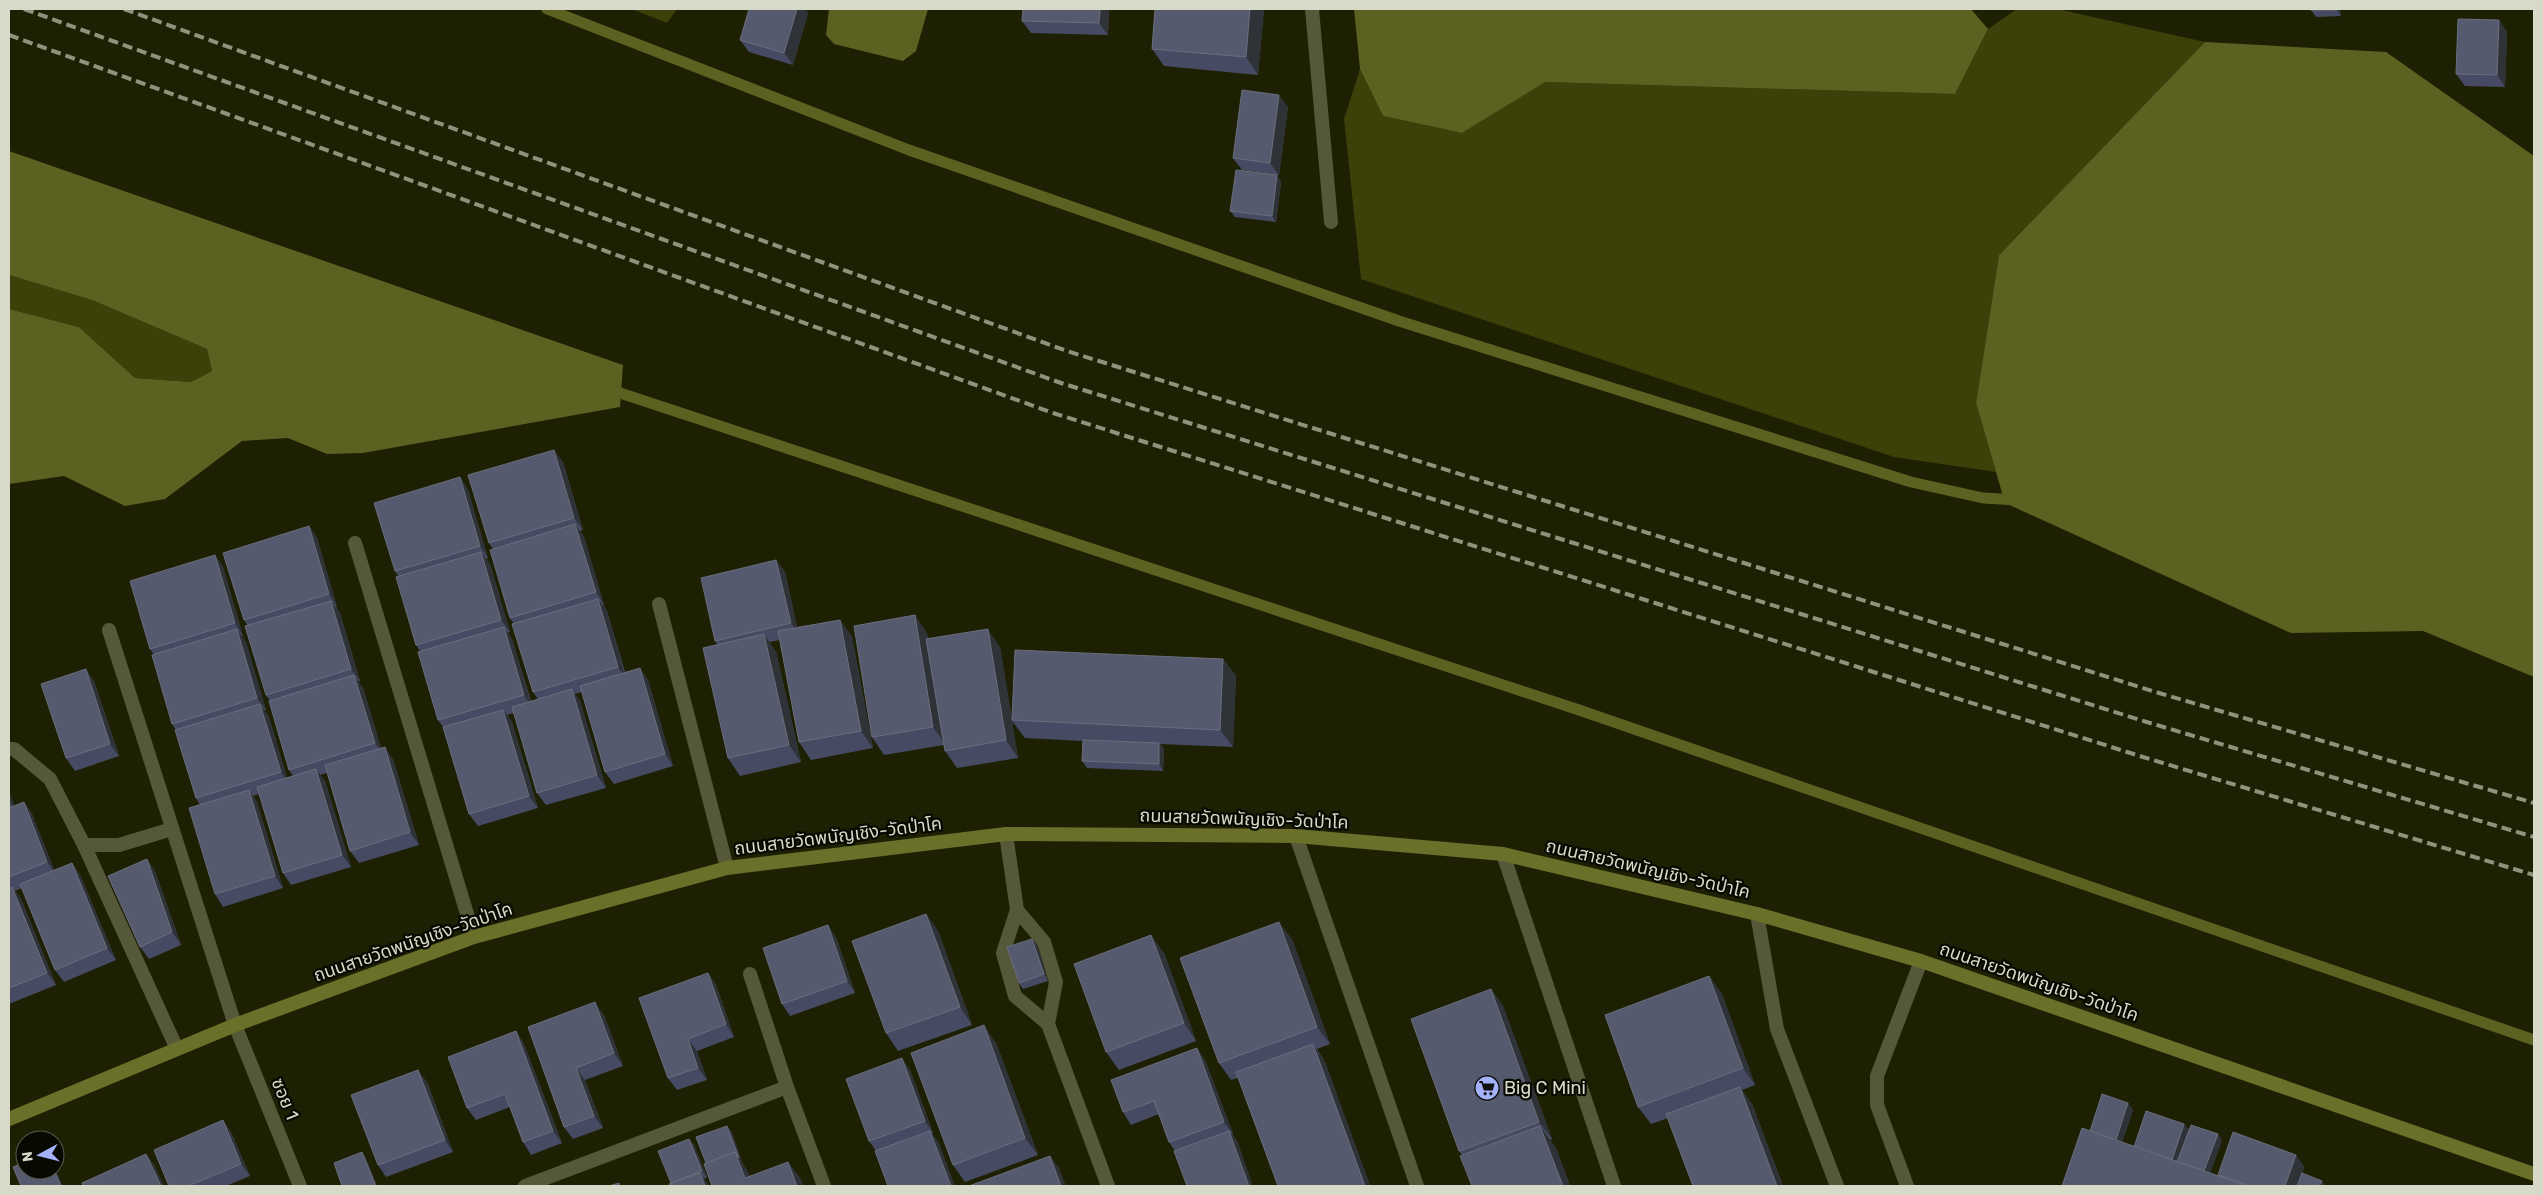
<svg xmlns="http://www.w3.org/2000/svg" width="2543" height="1195" font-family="Rubik,'Noto Sans Thai',sans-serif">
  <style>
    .green { fill: #3d4109 }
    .water { fill: #5b6120 }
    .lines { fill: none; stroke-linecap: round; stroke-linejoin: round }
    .stream { stroke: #5b6120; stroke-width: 11 }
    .service { stroke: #55593a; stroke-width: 14 }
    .minor { stroke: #55593a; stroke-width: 14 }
    .secondary { stroke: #6a7029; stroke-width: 14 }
    .rail { stroke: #8f927c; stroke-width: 4; stroke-dasharray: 10 5; stroke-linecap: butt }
    .wall { fill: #464b63 }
    .shaded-wall { fill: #2f3338 }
    .building { fill: #565a6e; stroke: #6a6e7c }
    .labels { text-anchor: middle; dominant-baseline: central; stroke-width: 4.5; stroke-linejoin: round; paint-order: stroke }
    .street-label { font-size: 18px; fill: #d7dac8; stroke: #080901 }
    .poi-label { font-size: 18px; fill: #d7dac8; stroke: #080901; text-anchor: start }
  </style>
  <rect width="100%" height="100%" fill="#1d2003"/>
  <!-- green -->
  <g class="green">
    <path d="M632,9H677L667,23Z"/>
    <path d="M2017,9H2057L2205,42L1999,255L1976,403L1996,472L1894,457L1361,279L1344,119L1360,69L1383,116L1462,133L1544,82L1955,94L1988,29Z"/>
    <path d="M9,275L92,300L207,349L212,371L191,382L135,378L79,327L9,309Z"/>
  </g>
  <!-- water -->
  <g class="water">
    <path d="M829,9H928L916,51L903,61L834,44L826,35Z"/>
    <path d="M1354,9H1971L1988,29L1955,94L1545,82L1462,133L1383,116L1360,69Z"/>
    <path d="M2205,42L2386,52L2534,156V677L2423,631L2291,633L2005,503L1976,403L1999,255Z"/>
    <path d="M9,151L623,365L620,407L363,453L327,454L288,438L242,441L165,499L125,506L64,476L9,484V309L79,327L135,378L191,382L212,371L207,349L92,300L9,275Z"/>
  </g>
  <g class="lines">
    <!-- stream -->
    <g class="stream">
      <path d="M547,9L909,150L1399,321L1911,482L1983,498L2018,500"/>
      <path d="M608,389L1582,711L2534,1040"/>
    </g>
    <!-- service -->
    <g class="service">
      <path d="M1296,836L1417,1186"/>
      <path d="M84,845L177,1049"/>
      <path d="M1503,854L1614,1186"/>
    </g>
    <!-- minor -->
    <g class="minor">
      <path d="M1312,9L1331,222"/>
      <path d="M355,543L474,937"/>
      <path d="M659,604L727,868"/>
      <path d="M109,630L235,1025L300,1186"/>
      <path d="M9,749H14L50,779L84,845H119L172,829"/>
      <path d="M1006,834L1017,910L1003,953L1015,996L1048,1024"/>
      <path d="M1017,910L1044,942L1056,982L1048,1024L1108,1186"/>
      <path d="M1757,914L1777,1029L1837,1186"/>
      <path d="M750,974L787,1087L824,1186"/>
      <path d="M525,1186L787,1087"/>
      <path d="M1907,1186L1877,1105V1076L1921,961"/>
    </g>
    <!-- secondary -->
    <path class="secondary" d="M9,1119L235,1025L474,937L727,868L1006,834L1296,836L1503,854L1757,914L1921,961L2534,1174"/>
    <!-- rail -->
    <g class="rail">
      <path d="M24,9L1061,383L2150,723L2534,837"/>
      <path d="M124,9L1067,351L2159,693L2534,803"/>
      <path d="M9,35L1053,413L2143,757L2534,875"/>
    </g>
  </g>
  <!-- wall -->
  <g class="wall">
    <path d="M1023,9H1109L1108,35L1031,33L1022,21Z"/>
    <path d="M1155,9H1264L1258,75L1164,66L1152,49Z"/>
    <path d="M2341,9V16L2316,17L2311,10Z"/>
    <path d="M808,13L793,65L749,52L740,40Z"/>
    <path d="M2499,20L2507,32L2505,87L2465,86L2456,74Z"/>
    <path d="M1288,107L1279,175L1242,170L1233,158Z"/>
    <path d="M1277,175L1281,182L1276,222L1235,217L1230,211Z"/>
    <path d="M563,462L583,530L580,531L584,537L604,605H603L607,611L625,672L648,680L673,766L614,784L605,772L582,692L575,694L580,701L606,788L546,805L537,793L514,713L507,715L512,722L538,808L478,826L469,814L444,728L438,720L420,651L416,645L398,576L395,571L460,477L468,490L488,558L486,559L490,564L510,632L508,633L512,639L531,701L538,699L533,692L514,624L510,618L493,549L489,543Z"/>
    <path d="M309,526L317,538L337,607H336L340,613L360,681H358L363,688L381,748L393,759L419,845L359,863L350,851L327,773L320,775L325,781L351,867L291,885L283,873L259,794L253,796L257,802L283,888L223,907L215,894L200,805L196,798L176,730L172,724L154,655L150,649L215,555L223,567L243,636H242L246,642L266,710H264L269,717L287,778L293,776L289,770L270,701L266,695L248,626L244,620Z"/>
    <path d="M776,560L785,572L797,627L840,620L852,637L873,748L811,760L799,742L780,640L769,642L776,652L801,762L740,776L728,758L718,645L715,641Z"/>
    <path d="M927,633L928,639L1000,647L1012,720L1223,659L1236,676L1233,747L1160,744L1164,749L1163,771L1087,768L1082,761L1083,741L1025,738L1012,721L1018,758L957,768L945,751L944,745L884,755L872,737Z"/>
    <path d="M94,681L119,756L75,771L66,758Z"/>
    <path d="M9,792L14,806L24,802L32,814L54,870L72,863L80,875L116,960L64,982L55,970L22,888L15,891L21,899L56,985L9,1004Z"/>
    <path d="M155,871L181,945L149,959L140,947Z"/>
    <path d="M926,914L938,931L972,1025L898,1051L886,1033Z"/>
    <path d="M836,937L855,993L790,1016L782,1004Z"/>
    <path d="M1032,939L1037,945L1048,981L1023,989L1019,983Z"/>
    <path d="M1292,939L1330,1044L1317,1049L1325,1062L1370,1186H1278L1238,1078L1231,1080L1219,1063Z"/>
    <path d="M1164,953L1196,1041L1119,1070L1106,1052Z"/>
    <path d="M708,973L716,985L734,1037L697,1051L707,1080L677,1090L668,1078Z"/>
    <path d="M1709,976L1722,994L1755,1085L1742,1090L1752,1104L1783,1186H1693L1668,1118L1651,1124L1638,1107Z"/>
    <path d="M1491,989L1503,1006L1552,1139L1550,1140L1556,1148L1570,1186H1472L1462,1155L1459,1151Z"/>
    <path d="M604,1015L623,1066L585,1080L603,1128L573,1139L564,1127L528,1027Z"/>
    <path d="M516,1031L524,1044L562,1143L531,1155L523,1142L510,1107L476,1120L467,1108Z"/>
    <path d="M996,1043L1038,1155L965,1182L953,1165Z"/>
    <path d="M1205,1060L1233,1134H1232L1238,1143L1175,1151L1169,1142L1159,1114L1131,1125L1123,1112Z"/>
    <path d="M910,1070L933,1133L932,1134L939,1143L876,1151L869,1141Z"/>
    <path d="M427,1082L453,1152L386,1177L378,1165Z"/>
    <path d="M2128,1103L2133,1110L2122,1142L2134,1147L2184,1124L2189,1130L2222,1140L2210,1173L2219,1176L2218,1175L2296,1155L2304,1167L2302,1174L2326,1186H2062L2090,1131Z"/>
    <path d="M231,1132L250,1176L226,1186H169Z"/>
    <path d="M689,1139L694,1145L707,1177L704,1179L709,1186H670Z"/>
  </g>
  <!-- shaded-wall -->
  <g class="shaded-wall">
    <path d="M797,9H805L808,13L793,65L784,53Z"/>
    <path d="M1100,9H1109L1108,35L1099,23Z"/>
    <path d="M1250,9H1264L1258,75L1246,57Z"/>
    <path d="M2337,9H2341V16L2337,10Z"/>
    <path d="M2499,20L2507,32L2505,87L2497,75Z"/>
    <path d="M1279,95L1288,107L1279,175L1270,163Z"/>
    <path d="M1277,175L1281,182L1276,222L1272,216Z"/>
    <path d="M554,450L563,462L583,530L574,518Z"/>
    <path d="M460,477L468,490L488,558L480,546Z"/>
    <path d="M575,524L584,537L604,605L596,592Z"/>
    <path d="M309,526L317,538L337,607L329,594Z"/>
    <path d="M481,552L490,564L510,632L501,620Z"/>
    <path d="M215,555L223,567L243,636L235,623Z"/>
    <path d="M776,560L785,572L799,635L791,623Z"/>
    <path d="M598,599L607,611L626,679L618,667Z"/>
    <path d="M331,601L340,613L360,681L351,669Z"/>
    <path d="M915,615L927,633L946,745L933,727Z"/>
    <path d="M840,620L852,637L873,748L861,731Z"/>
    <path d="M504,627L512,639L532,707L524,695Z"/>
    <path d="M237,629L246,642L266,710L257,698Z"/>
    <path d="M988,629L1000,647L1018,758L1006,740Z"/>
    <path d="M764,634L776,652L801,762L789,745Z"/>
    <path d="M1223,659L1236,676L1233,747L1220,730Z"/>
    <path d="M640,668L648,680L673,766L665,754Z"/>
    <path d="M86,669L94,681L119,756L110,744Z"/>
    <path d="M354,675L363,688L383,755L375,743Z"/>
    <path d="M572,689L580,701L606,788L597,775Z"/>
    <path d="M260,704L269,717L289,784L281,772Z"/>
    <path d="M503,710L512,722L538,808L529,796Z"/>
    <path d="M1159,743L1164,749L1163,771L1159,764Z"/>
    <path d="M385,747L393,759L419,845L410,832Z"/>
    <path d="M316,769L325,781L351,867L342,855Z"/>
    <path d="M249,790L257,802L283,888L275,876Z"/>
    <path d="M9,792L18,814L9,801Z"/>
    <path d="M24,802L32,814L56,874L47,862Z"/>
    <path d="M147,859L155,871L181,945L172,932Z"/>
    <path d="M72,863L80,875L116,960L107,948Z"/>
    <path d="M12,887L21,899L56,985L47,973Z"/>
    <path d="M926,914L938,931L972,1025L960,1007Z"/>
    <path d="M1279,922L1292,939L1330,1044L1317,1027Z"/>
    <path d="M828,925L836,937L855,993L847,981Z"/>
    <path d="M1151,935L1164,953L1196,1041L1184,1023Z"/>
    <path d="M1032,939L1037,945L1048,981L1044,974Z"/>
    <path d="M708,973L716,985L734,1037L726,1024Z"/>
    <path d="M1709,976L1722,994L1755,1085L1743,1068Z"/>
    <path d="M1491,989L1503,1006L1552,1139L1539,1122Z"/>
    <path d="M595,1002L604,1015L623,1066L614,1053Z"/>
    <path d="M984,1025L996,1043L1038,1155L1025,1138Z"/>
    <path d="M516,1031L524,1044L562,1143L553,1131Z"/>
    <path d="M688,1039L697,1051L707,1080L698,1068Z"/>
    <path d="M1313,1044L1325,1062L1370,1186H1365Z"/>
    <path d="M1197,1048L1205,1060L1233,1134L1224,1122Z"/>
    <path d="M902,1058L910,1070L933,1133L925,1121Z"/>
    <path d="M576,1068L585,1080L603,1128L594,1116Z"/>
    <path d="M418,1070L427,1082L453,1152L445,1140Z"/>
    <path d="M1740,1087L1752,1104L1783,1186H1777Z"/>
    <path d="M2128,1103L2133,1110L2119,1150L2115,1144Z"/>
    <path d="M223,1120L231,1132L250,1176L241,1164Z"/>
    <path d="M2184,1124L2189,1130L2177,1167L2172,1160Z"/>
    <path d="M727,1126L732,1132L743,1164L747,1170L754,1186L745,1178L735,1152Z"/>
    <path d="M1540,1126L1556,1148L1570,1186H1563Z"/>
    <path d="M930,1131L939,1143L955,1186H951Z"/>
    <path d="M1229,1131L1238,1143L1253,1186H1249Z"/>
    <path d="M2218,1134L2222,1140L2208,1180L2203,1174Z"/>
    <path d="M689,1139L694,1145L707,1177L702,1171Z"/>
    <path d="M362,1152L366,1158L377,1186H376Z"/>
    <path d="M146,1154L155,1166L164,1186H161Z"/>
    <path d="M2296,1155L2304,1167L2298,1186H2285Z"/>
    <path d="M1050,1156L1059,1168L1066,1186H1061Z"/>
    <path d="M788,1162L801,1179L803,1186H797Z"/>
    <path d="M55,1168L63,1186H61L54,1170H55Z"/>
    <path d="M700,1173L708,1185L709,1186H705Z"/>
    <path d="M2322,1181L2326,1186H2319Z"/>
  </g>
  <!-- building -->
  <g class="building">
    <path d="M749,9H797L784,53L740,40Z"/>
    <path d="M1023,9H1100L1099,23L1022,21Z"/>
    <path d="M1155,9H1250L1246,57L1152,49Z"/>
    <rect x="2311" y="9" width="26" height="1"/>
    <path d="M2458,19L2499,20L2497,75L2456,74Z"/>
    <path d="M1242,90L1279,95L1270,163L1233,158Z"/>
    <path d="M1236,170L1277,175L1272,216L1230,211Z"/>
    <path d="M554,450L574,518L489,543L468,475Z"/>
    <path d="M460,477L480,546L395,571L374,503Z"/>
    <path d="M575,524L596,592L510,618L490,550Z"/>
    <path d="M309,526L329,594L244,620L223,553Z"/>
    <path d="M481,552L501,620L416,645L396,577Z"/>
    <path d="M215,555L235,623L150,649L130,581Z"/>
    <path d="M776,560L791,623L715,641L701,578Z"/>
    <path d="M598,599L618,667L533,692L512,624Z"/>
    <path d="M331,601L351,669L266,695L245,626Z"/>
    <path d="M915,615L933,727L872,737L854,626Z"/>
    <path d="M840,620L861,731L799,742L778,631Z"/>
    <path d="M504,627L524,695L438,720L418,652Z"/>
    <path d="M237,629L257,698L172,724L152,655Z"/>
    <path d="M988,629L1006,740L945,751L926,639Z"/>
    <path d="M764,634L789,745L728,758L703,648Z"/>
    <path d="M1015,650L1223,659L1220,730L1012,720Z"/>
    <path d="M640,668L665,754L605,772L580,686Z"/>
    <path d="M86,669L110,744L66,758L41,684Z"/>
    <path d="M354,675L375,743L289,770L269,701Z"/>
    <path d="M572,689L597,775L537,793L512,707Z"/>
    <path d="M260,704L281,772L196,798L175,730Z"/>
    <path d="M503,710L529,796L469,814L443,727Z"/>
    <path d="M1083,740L1159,743V764L1082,761Z"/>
    <path d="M385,747L410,832L350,851L325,765Z"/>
    <path d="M316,769L342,855L283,873L257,787Z"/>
    <path d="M249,790L275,876L215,894L189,808Z"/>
    <path d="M24,802L47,862L9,877V808Z"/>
    <path d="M147,859L172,932L140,947L108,876Z"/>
    <path d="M72,863L107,948L55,970L20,884Z"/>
    <path d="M12,887L47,973L9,988V889Z"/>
    <path d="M926,914L960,1007L886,1033L852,941Z"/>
    <path d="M1279,922L1317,1027L1219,1063L1180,958Z"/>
    <path d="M828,925L847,981L782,1004L763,948Z"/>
    <path d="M1151,935L1184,1023L1106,1052L1074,964Z"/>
    <path d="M1032,939L1044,974L1019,983L1007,947Z"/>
    <path d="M708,973L726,1024L688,1039L698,1068L668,1078L639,998Z"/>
    <path d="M1709,976L1743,1068L1638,1107L1605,1015Z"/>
    <path d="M1491,989L1539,1122L1459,1151L1411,1019Z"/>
    <path d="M595,1002L614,1053L576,1068L594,1116L564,1127L528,1027Z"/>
    <path d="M984,1025L1025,1138L953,1165L911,1053Z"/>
    <path d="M516,1031L553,1131L523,1142L505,1094L467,1108L448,1057Z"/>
    <path d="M1313,1044L1365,1186H1278L1236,1072Z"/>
    <path d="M1197,1048L1224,1122L1169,1142L1154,1101L1123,1112L1111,1080Z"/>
    <path d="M902,1058L925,1121L869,1141L846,1079Z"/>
    <path d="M418,1070L445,1140L378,1165L351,1095Z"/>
    <path d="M1740,1087L1777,1186H1693L1666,1114Z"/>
    <path d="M2102,1094L2128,1103L2116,1140L2090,1131Z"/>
    <path d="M2146,1111L2184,1124L2172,1160L2134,1147Z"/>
    <path d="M223,1120L241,1164L188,1186H169L154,1150Z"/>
    <path d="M2191,1125L2218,1134L2204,1171L2177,1162Z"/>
    <path d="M727,1126L739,1158L735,1152L706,1163L696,1137Z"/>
    <path d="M1540,1126L1563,1186H1472L1460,1156Z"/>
    <path d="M2082,1128L2247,1186H2062Z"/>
    <path d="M930,1131L951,1186H888L875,1151Z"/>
    <path d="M1229,1131L1249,1186H1187L1174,1151Z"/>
    <path d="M2233,1132L2296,1155L2285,1186H2251L2218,1175Z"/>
    <path d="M689,1139L702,1171L671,1183L658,1151Z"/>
    <path d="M362,1152L376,1186H342L334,1163Z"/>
    <path d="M735,1152L745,1178L788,1162L797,1186H712L704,1164Z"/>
    <path d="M146,1154L161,1186H83L82,1183Z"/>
    <path d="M1050,1156L1061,1186H969Z"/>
    <path d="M25,1162V1170H54L61,1186H21L13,1167Z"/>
    <path d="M700,1173L705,1186H670L669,1184Z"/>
    <path d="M2302,1173L2322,1181L2319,1186H2297Z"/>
    <path d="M619,1183L620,1186H609Z"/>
  </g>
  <!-- icons -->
  <defs>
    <symbol id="supermarket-disc" viewBox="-11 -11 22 22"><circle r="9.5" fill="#a4b2fc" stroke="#080901"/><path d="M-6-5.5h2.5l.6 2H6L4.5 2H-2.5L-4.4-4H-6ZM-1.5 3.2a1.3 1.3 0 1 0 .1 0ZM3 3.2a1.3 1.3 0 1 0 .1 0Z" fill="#111"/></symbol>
  </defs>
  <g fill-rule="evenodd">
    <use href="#supermarket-disc" x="1473" y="1074" width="28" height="28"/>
  </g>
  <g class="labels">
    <!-- street labels -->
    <g class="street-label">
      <text transform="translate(1244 819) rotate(2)">ถนนสายวัดพนัญเชิง-วัดป่าโค</text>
      <text transform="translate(838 836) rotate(-7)">ถนนสายวัดพนัญเชิง-วัดป่าโค</text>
      <text transform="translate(1648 869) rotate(13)">ถนนสายวัดพนัญเชิง-วัดป่าโค</text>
      <text transform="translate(413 942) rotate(-19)">ถนนสายวัดพนัญเชิง-วัดป่าโค</text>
      <text transform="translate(2039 982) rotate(19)">ถนนสายวัดพนัญเชิง-วัดป่าโค</text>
      <text transform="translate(285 1099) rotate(68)">ซอย 1</text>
    </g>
    <!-- poi labels -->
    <g class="poi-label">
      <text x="1504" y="1088">Big C Mini</text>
    </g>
  </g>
  <!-- border -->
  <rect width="2543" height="1195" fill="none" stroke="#d7dac8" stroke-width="20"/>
  <!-- north arrow -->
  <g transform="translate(40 1155) rotate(263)"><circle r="24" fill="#080901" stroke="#5b5d51"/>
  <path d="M0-4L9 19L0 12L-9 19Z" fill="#a4b2fc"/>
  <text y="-8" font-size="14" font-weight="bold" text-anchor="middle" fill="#d7dac8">N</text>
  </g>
</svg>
